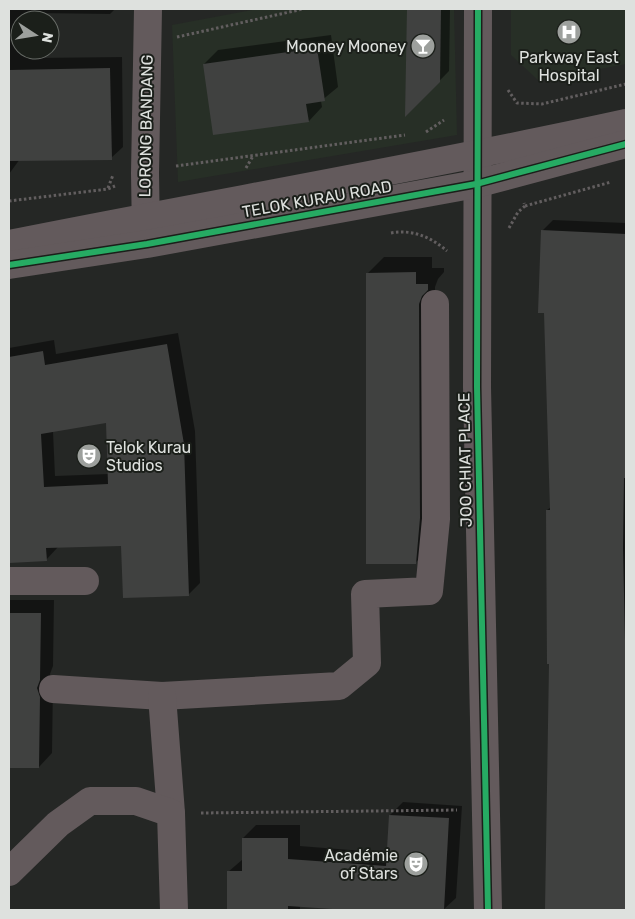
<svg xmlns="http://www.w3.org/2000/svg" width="635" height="919" font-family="Rubik,sans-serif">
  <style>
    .built { fill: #272f26 }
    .shadow { fill: #0007; fill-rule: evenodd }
    .building { fill: #404140; fill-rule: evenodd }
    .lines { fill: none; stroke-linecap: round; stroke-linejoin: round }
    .path { stroke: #625e5f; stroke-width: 3; stroke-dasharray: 2.5 2.5; stroke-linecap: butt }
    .minor { stroke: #635a5c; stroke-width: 28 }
    .cycleway-casing { stroke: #1b1f1a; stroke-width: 9 }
    .cycleway { stroke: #26ab63; stroke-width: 6 }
    .labels { text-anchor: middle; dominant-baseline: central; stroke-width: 4; stroke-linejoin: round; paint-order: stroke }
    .poi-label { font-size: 16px; fill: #dee1de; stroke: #1b1f1a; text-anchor: end }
    .street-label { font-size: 16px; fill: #dee1de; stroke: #1b1f1a }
  </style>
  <rect width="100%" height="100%" fill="#252725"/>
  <!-- built -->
  <g class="built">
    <path d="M258,9H454L457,135L178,182L172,25Z"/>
    <path d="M511,9H626V64L539,81L511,55Z"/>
  </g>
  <!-- shadow -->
  <g class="shadow">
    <path d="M9,9H115L110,14L33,13V20H20V50H33V58L122,57L123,147L111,158L20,159L9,174Z"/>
    <path d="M408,9H450L449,71L407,114Z"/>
    <path d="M331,35L338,87L321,101L322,107L309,121L204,64L218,50Z"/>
    <path d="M553,220L626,223V910H547L551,663L547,510L551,507L542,231Z"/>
    <path d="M384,257H432V268H444V272L438,279L435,287L436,501L432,547L415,563L368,273Z"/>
    <path d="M178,333L195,431L200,583L188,595L122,544L58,547L46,560L9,561V348L54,340L56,354ZM107,421L108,474L55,476L53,431Z"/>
    <path d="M9,600H54L53,666L50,674L53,683L52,753L39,767L9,766Z"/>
    <path d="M403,802L462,806L456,898L443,910H363L300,906V910H228V872L243,859V838L256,825H300V846L388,853L390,815Z"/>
  </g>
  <!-- building -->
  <g class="building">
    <path d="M407,9H441L440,82L405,117Z"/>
    <path d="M317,48L325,101L306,104L309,122L213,135L203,64Z"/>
    <path d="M110,68L112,160L9,161V70Z"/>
    <path d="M541,230L626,234V478H624L623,548L626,685V910H545L549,664H547L546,510H550L544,313H538Z"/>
    <path d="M416,272V284H428V290L422,296L419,304L420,518L416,564H366V273Z"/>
    <path d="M167,344L184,444L189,596L123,598L121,546L46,548L47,561L9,563V357L43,351L45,365ZM106,423L108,484L44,487L41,434Z"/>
    <path d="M9,613H41L40,680L37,688L40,697L39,768H9Z"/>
    <path d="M389,815L449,818L444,910H347L288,906V910H227V871H242V838H288V859L386,866Z"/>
  </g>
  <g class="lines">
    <!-- path -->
    <g class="path">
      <path d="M177,37L303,9"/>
      <path d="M508,90L517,103L542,104L626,84"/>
      <path d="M426,132L444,120"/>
      <path d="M176,166L405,135"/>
      <path d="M246,168L253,156"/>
      <path d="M108,188L113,175"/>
      <path d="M9,201L108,189L115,186"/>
      <path d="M525,206L611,182"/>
      <path d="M509,228L518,212L525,206L524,203"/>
      <path d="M391,233C412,229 431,237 447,251"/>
      <path d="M201,813L457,810"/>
    </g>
    <!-- minor -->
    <g class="minor">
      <path d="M478,9L477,387L488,910"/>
      <path d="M146,235L145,173L148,9"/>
      <path d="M9,244C214,203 421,168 626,123"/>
      <path d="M9,265L147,244L476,184L626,144"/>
      <path d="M9,581H85"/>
      <path d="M53,689L162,696L339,686L367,663L365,594L429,591L436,519L435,304"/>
      <path d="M162,696L171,813"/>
      <path d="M9,872L58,824L90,801H136L171,813L174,910"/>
    </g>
    <defs>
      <g id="cycleway">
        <path d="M478,9L477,387L488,910"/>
        <path d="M9,265L147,244L476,184L626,144"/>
      </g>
    </defs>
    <!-- cycleway casing -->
    <use href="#cycleway" class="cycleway-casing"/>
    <!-- cycleway -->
    <use href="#cycleway" class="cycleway"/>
  </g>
  <!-- icons -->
  <defs>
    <symbol id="hospital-disc" viewBox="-11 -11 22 22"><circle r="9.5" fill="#9da09d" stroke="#1b1f1a"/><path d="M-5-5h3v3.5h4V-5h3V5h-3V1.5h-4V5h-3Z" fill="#fff"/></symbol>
    <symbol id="bar-disc" viewBox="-11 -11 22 22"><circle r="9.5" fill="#9da09d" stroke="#1b1f1a"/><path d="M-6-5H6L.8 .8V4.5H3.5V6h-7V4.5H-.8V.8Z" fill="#fff"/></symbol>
    <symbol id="theatre-disc" viewBox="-11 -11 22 22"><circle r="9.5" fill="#9da09d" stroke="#1b1f1a"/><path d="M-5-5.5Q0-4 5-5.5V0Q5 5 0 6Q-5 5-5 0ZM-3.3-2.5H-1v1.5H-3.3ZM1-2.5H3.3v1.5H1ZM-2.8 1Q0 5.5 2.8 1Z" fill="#fff"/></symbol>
  </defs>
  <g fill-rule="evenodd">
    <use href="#hospital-disc" x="555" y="18" width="28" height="28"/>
    <use href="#bar-disc" x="409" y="32" width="28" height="28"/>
    <use href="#theatre-disc" x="75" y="442" width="28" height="28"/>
    <use href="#theatre-disc" x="402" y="850" width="28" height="28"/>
  </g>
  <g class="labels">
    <!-- poi labels -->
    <g class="poi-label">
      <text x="406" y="46">Mooney Mooney</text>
      <text x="569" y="57" text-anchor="middle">Parkway East<tspan x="569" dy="18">Hospital</tspan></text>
      <text x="106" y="447" text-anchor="start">Telok Kurau<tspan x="106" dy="18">Studios</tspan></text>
      <text x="398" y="855">Académie<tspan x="398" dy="18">of Stars</tspan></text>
    </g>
    <!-- street labels -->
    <g class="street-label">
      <text transform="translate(146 126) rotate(-89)">LORONG BANDANG</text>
      <text transform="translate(317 199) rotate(-10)">TELOK KURAU ROAD</text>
      <text transform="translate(465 460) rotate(-91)">JOO CHIAT PLACE</text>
    </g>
  </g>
  <!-- border -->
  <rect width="635" height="919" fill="none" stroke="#dee1de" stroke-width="20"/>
  <!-- north arrow -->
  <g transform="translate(35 35) rotate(102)"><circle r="24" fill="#1b1f1a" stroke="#696d68"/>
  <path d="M0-4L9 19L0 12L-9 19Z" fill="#9da09d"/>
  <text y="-8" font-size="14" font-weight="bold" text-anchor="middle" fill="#dee1de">N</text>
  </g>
</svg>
